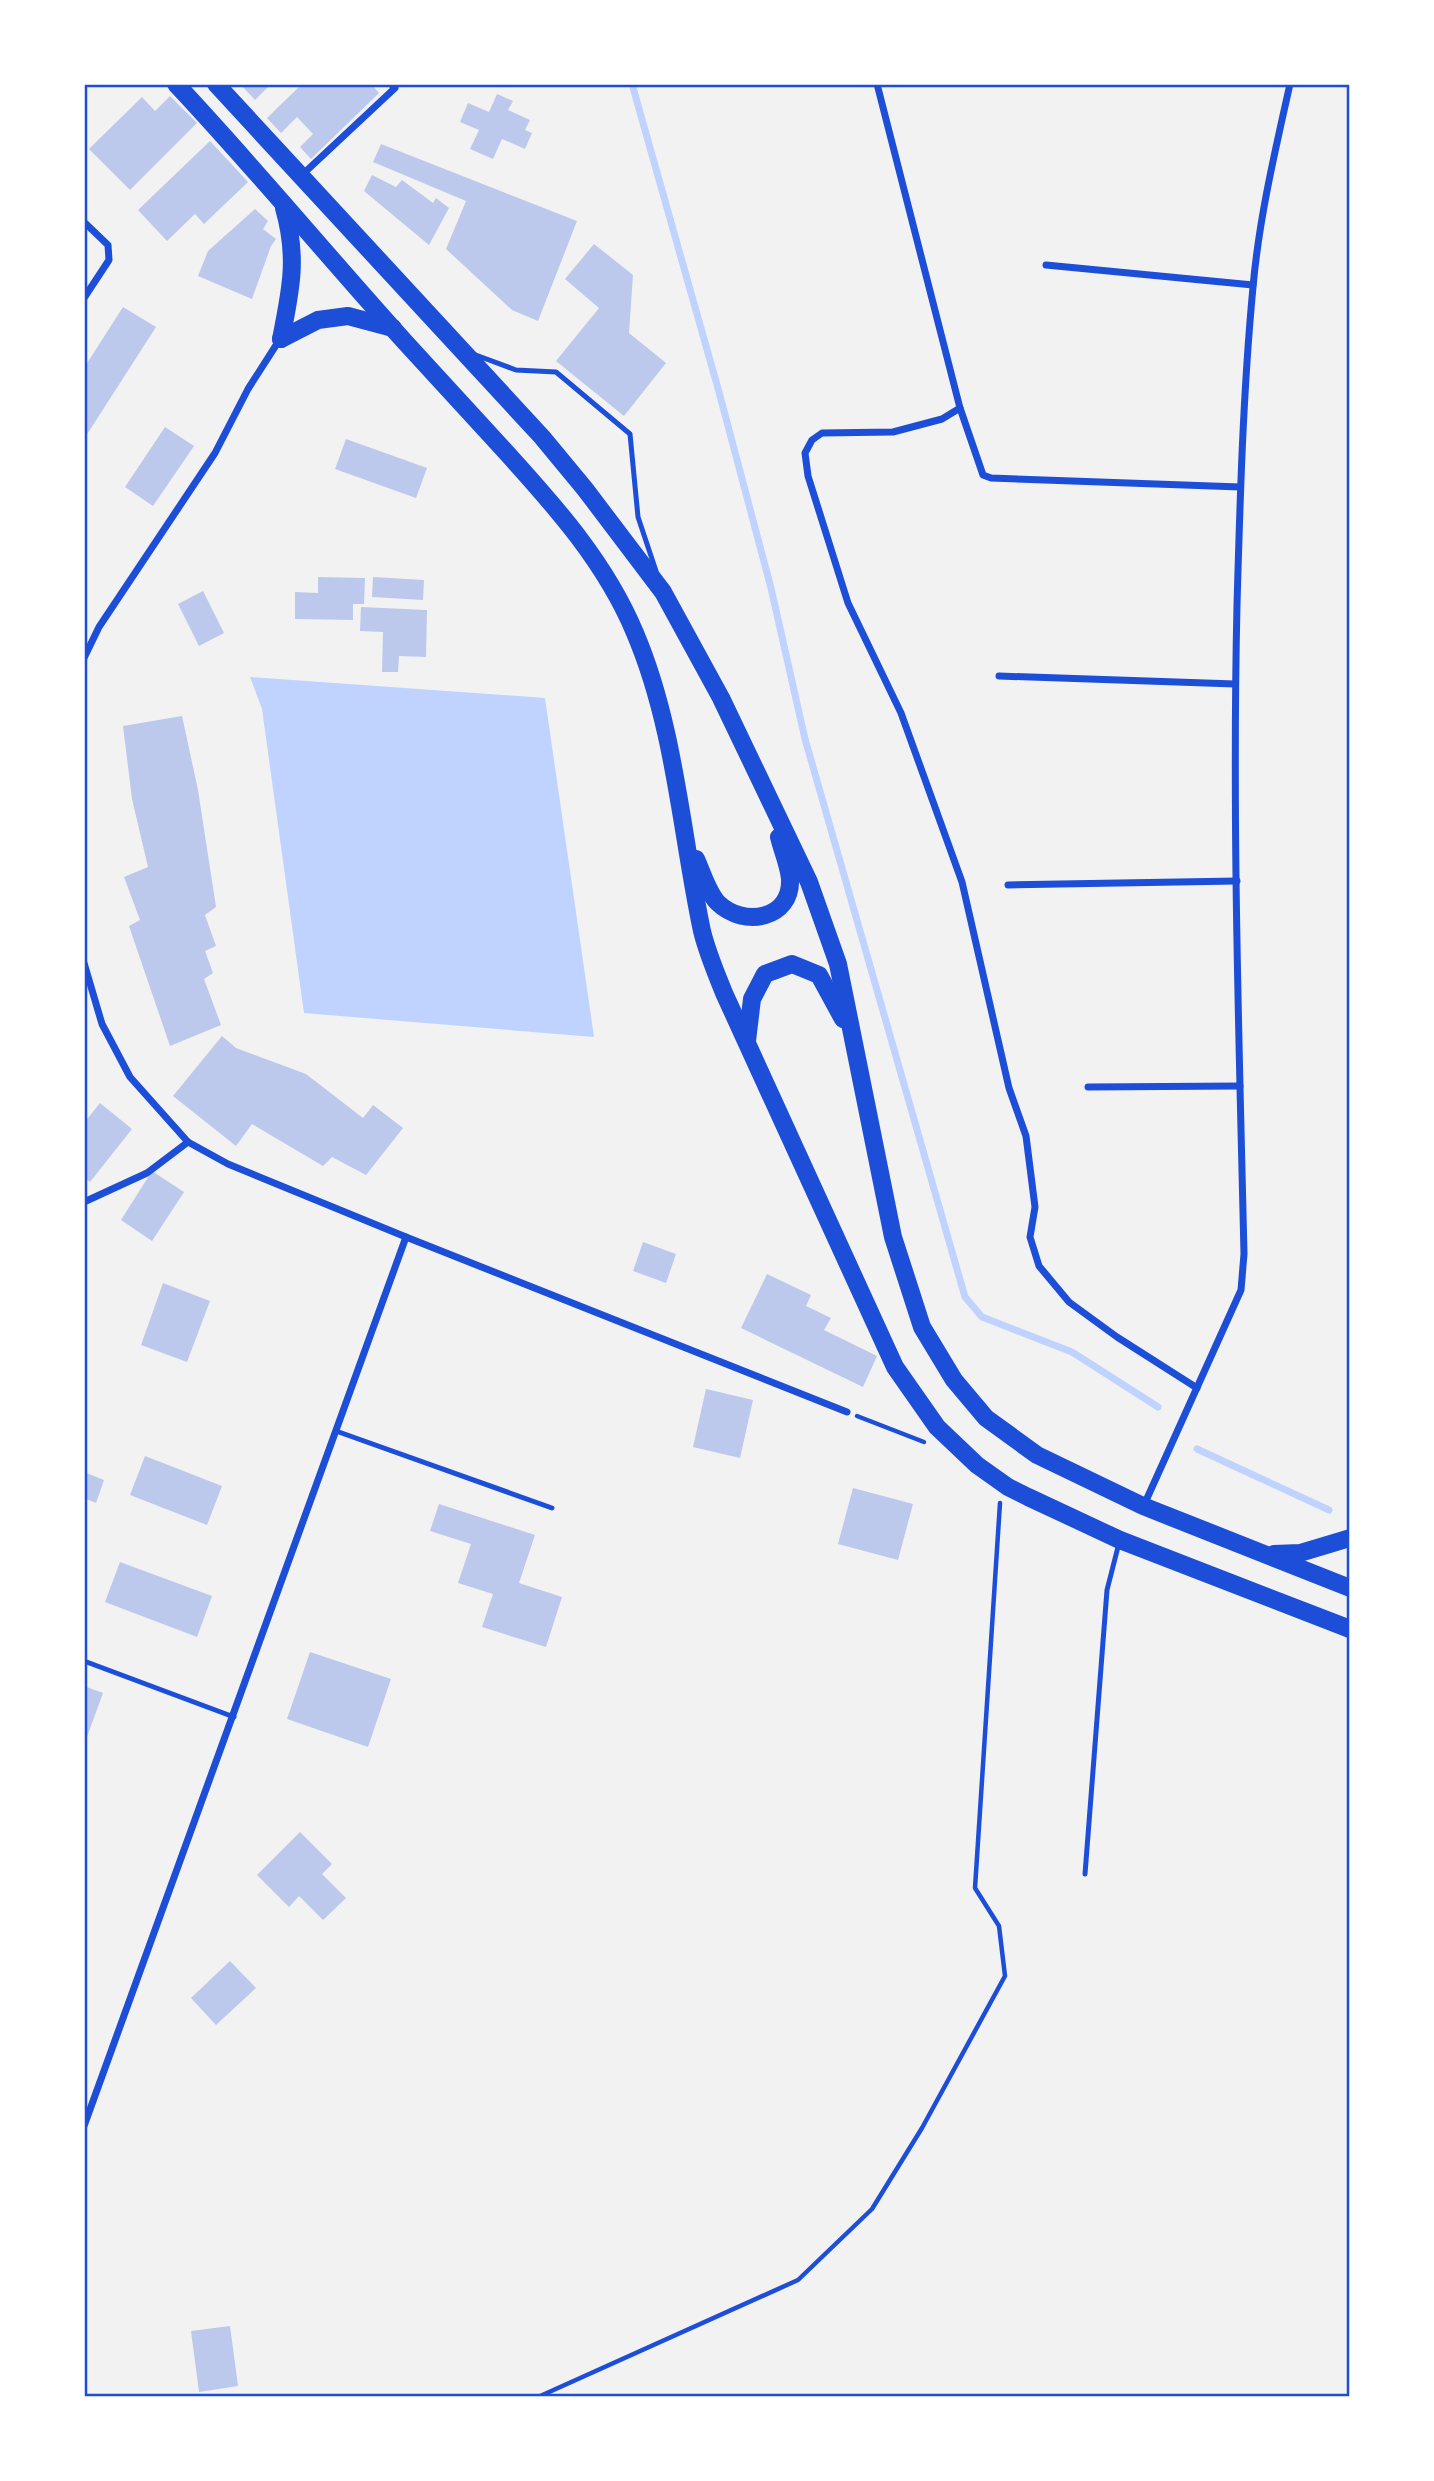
<svg xmlns="http://www.w3.org/2000/svg" width="1434" height="2481" font-family="'Roboto Condensed',sans-serif">
  <style>
    .water { fill: #bfd3fe }
    .lines { fill: none; stroke-linecap: round; stroke-linejoin: round }
    .stream { stroke: #bfd3fe; stroke-width: 7 }
    .building { fill: #bdc9ec }
    .path { stroke: #1d4ed8; stroke-width: 4.5 }
    .service { stroke: #1d4ed8; stroke-width: 5 }
    .minor { stroke: #1d4ed8; stroke-width: 7 }
    .primary { stroke: #1d4ed8; stroke-width: 18 }
    .neatline { fill: none; stroke: #1d4ed8; stroke-width: 2.5 }
  </style>
  <rect width="100%" height="100%" fill="#f2f2f2"/>
  <!-- water -->
  <path class="water" d="M250,677L545,698L594,1037L304,1013L262,709Z"/>
  <g class="lines">
    <!-- stream -->
    <g class="stream">
      <path d="M632,84L719,392L771,588L805,739L965,1297L982,1317L1072,1352L1158,1407"/>
      <path d="M1197,1449L1329,1510"/>
    </g>
  </g>
  <!-- building -->
  <g class="building">
    <path d="M240,84H271L255,100Z"/>
    <path d="M302,84H371L379,93L311,159L300,147L313,134L297,117L281,133L267,118Z"/>
    <path d="M497,94L513,101L508,110L530,120L525,130L532,133L525,149L502,139L493,159L470,149L479,130L460,122L468,103L489,112Z"/>
    <path d="M170,96L197,123L130,190L89,149L142,97L155,111Z"/>
    <path d="M210,141L248,182L204,224L195,214L167,241L138,210Z"/>
    <path d="M381,144L577,221L538,321L512,310L446,249L466,201L373,162Z"/>
    <path d="M372,175L396,187L402,180L433,203L436,198L449,208L429,245L364,191Z"/>
    <path d="M255,209L268,221L263,229L276,239L271,246L252,299L198,276L208,251Z"/>
    <path d="M594,244L633,275L629,333L666,363L624,416L556,361L599,308L565,279Z"/>
    <path d="M123,307L156,327L84,439V368Z"/>
    <path d="M165,427L194,446L153,506L125,487Z"/>
    <path d="M346,439L427,468L416,498L335,469Z"/>
    <path d="M318,577L365,578L364,604H353V620L295,619V592L318,593Z"/>
    <path d="M373,577L424,580L423,600L372,597Z"/>
    <path d="M203,591L224,633L199,646L178,604Z"/>
    <path d="M361,607L427,610L426,657L399,656L398,672H382L383,632L360,631Z"/>
    <path d="M182,716L198,790L216,907L205,915L216,946L205,951L213,973L204,979L221,1025L170,1046L129,926L140,920L124,877L148,867L132,799L123,726Z"/>
    <path d="M222,1036L236,1048L306,1074L363,1118L373,1105L403,1128L366,1175L332,1157L323,1166L252,1124L236,1146L173,1096Z"/>
    <path d="M100,1103L132,1129L90,1182L84,1177V1123Z"/>
    <path d="M152,1171L184,1192L152,1241L121,1220Z"/>
    <path d="M643,1242L676,1254L666,1283L633,1271Z"/>
    <path d="M767,1274L811,1295L806,1306L831,1318L824,1330L877,1356L863,1387L741,1328Z"/>
    <path d="M163,1283L210,1301L187,1362L141,1345Z"/>
    <path d="M706,1389L753,1400L740,1458L693,1447Z"/>
    <path d="M145,1456L222,1486L207,1525L130,1495Z"/>
    <path d="M84,1472L104,1480L96,1503L84,1498Z"/>
    <path d="M853,1488L913,1504L898,1560L838,1544Z"/>
    <path d="M439,1504L535,1535L519,1583L562,1597L546,1647L482,1627L493,1594L458,1583L471,1544L430,1531Z"/>
    <path d="M120,1562L212,1596L197,1637L105,1602Z"/>
    <path d="M310,1652L391,1679L368,1747L287,1719Z"/>
    <path d="M84,1686L103,1693L84,1745Z"/>
    <path d="M300,1832L332,1864L322,1874L346,1898L323,1920L299,1896L289,1907L257,1875Z"/>
    <path d="M230,1961L256,1988L216,2025L191,1998Z"/>
    <path d="M230,2326L238,2386L199,2392L191,2331Z"/>
  </g>
  <g class="lines">
    <!-- path -->
    <g class="path">
      <path d="M857,1416L924,1442"/>
      <path d="M538,2397L798,2280L872,2209L922,2128L1005,1976L999,1926L975,1888L1000,1503"/>
    </g>
    <!-- service -->
    <g class="service">
      <path d="M473,354L516,370L556,372L630,434L638,517L656,571"/>
      <path d="M336,1431L552,1508"/>
      <path d="M84,1661L234,1717"/>
      <path d="M1085,1874L1107,1590L1119,1543"/>
    </g>
    <!-- minor -->
    <g class="minor">
      <path d="M877,84L960,408L983,475L991,478L1240,487"/>
      <path d="M303,174L395,88L391,84"/>
      <path d="M84,222L108,245L109,260L84,298"/>
      <path d="M1046,265L1253,285"/>
      <path d="M960,408L942,419L893,432L822,433L812,440L805,453L808,476L848,603L901,713L962,882L1009,1088L1026,1136L1035,1207L1030,1237L1039,1266L1069,1302L1117,1337L1197,1388"/>
      <path d="M84,658L99,627L215,453L248,389L280,339"/>
      <path d="M999,676L1235,684"/>
      <path d="M1008,885L1237,881"/>
      <path d="M84,963L102,1024L130,1077L188,1142L228,1164L406,1237L847,1412"/>
      <path d="M1088,1087L1240,1086"/>
      <path d="M84,1202L147,1173L188,1142"/>
      <path d="M1144,1505L1241,1290L1244,1254C1239,1038 1232,821 1237,605C1240,499 1243,393 1253,287C1259,219 1275,151 1290,84"/>
      <path d="M84,2126L406,1237"/>
    </g>
    <!-- primary -->
    <g class="primary">
      <path d="M176,84C255,168 328,257 405,342C438,378 472,415 505,451C555,506 606,563 635,633C675,727 681,832 702,931C707,952 716,973 724,993L895,1367L937,1427L977,1465L1008,1487L1028,1497L1120,1540L1350,1629"/>
      <path d="M216,84L542,437L585,489L663,592L721,698L809,882L838,964L893,1237L922,1327L954,1380L986,1418L1037,1455L1143,1506L1350,1588"/>
      <path d="M281,339C291,289 298,257 284,208"/>
      <path d="M281,339L318,320L348,316L393,328"/>
      <path d="M696,859C702,872 708,893 718,903C744,928 792,919 790,879C789,866 782,850 779,837"/>
      <path d="M747,1041L752,999L765,974L792,964L819,975L843,1019"/>
      <path d="M1274,1554L1300,1553L1350,1538"/>
    </g>
  </g>
  <!-- border -->
  <rect width="1434" height="2481" fill="none" stroke="#ffffff" stroke-width="172"/>
  <rect x="86" y="86" width="1262" height="2309" class="neatline"/>
</svg>
